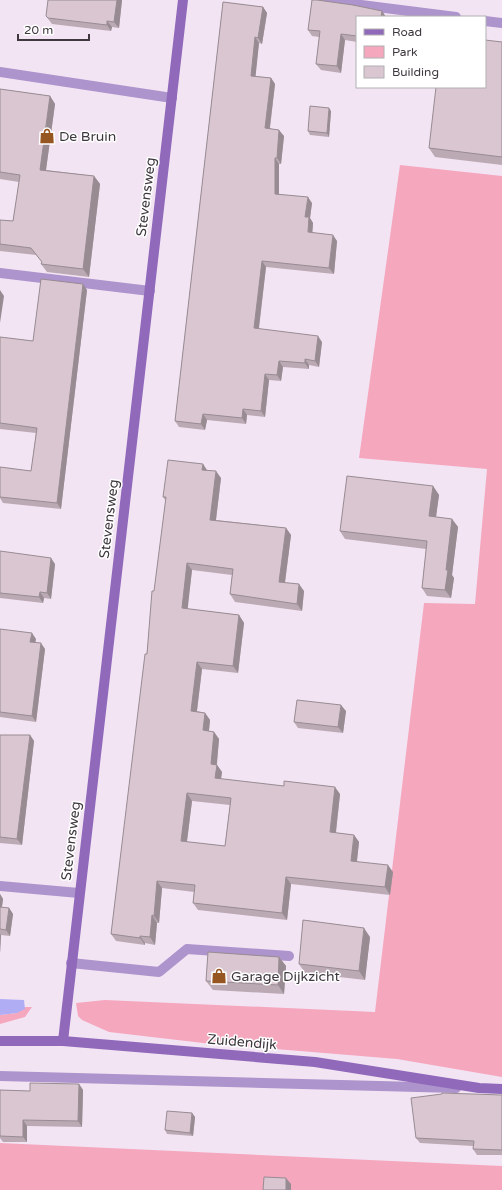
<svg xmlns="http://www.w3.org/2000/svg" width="502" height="1190" font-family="'Varela Round',sans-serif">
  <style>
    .green { fill: #f5a7be }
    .water { fill: #b1adf5 }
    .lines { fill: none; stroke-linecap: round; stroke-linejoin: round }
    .lane { stroke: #ad94cc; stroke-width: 10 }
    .street { stroke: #ad94cc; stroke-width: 10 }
    .secondary { stroke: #9069bb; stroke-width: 10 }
    .wall { fill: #bbaab4; fill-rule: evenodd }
    .shaded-wall { fill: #988b92 }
    .building { fill: #d9c6d1; stroke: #988b92; fill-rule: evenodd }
    .labels { text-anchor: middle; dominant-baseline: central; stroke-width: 3; stroke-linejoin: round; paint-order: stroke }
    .poi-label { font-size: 14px; fill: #3f393f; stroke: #fff; text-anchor: start }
    .street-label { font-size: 14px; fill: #3f393f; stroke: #fff }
  </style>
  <rect width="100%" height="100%" fill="#f3e4f4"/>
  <!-- green -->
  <g class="green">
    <path d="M400,165L502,176V1077L397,1059L203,1043L109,1032L82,1020L78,1016L76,1003L105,1000L375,1012L424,603L475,604L487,469L359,458Z"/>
    <path d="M24,1007H32L25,1017L0,1024V1015L17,1013Z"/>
    <path d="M0,1143L502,1166V1190H0Z"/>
  </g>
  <!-- water -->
  <path class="water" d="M0,999L24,1000L25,1009L17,1013L0,1015Z"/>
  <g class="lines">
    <!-- lane -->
    <g class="lane">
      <path d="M322,0L456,17"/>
      <path d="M485,21L502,23"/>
      <path d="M0,72L172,98"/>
      <path d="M0,273L150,291"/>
      <path d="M0,886L79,893"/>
      <path d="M71,963L159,972L187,949L289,956"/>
    </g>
    <!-- street -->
    <path class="street" d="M0,1076L456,1088"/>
    <!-- secondary -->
    <g class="secondary">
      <path d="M0,1041H63L315,1062L479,1088L502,1089"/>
      <path d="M63,1041L183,0"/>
    </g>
  </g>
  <!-- wall -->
  <g class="wall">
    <path d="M122,0L119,28L112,27L111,31L52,24L46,16Z"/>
    <path d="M312,0H317L353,5L382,11L386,17H357V42L345,40L341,73L321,70L316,64L319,37L312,36L308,30Z"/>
    <path d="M223,2L263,7L267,13L262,44L259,43L255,76L271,78L275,84L270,128L284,136L281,164H279V194L312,203L310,218L313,223L312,233L337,241L334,274L266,267L259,329L322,342L319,367L309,365V369L283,367L281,381L269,380L265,417L247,415L246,424L207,420L205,430L179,427L175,421Z"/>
    <path d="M502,42V165L435,157L429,148Z"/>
    <path d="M0,89L50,96L55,104L46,170L94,176L100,184L89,277L47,272L41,264L42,262L36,255L0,251V220L13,221L19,182L0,179Z"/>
    <path d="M331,111L329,137L310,135L308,131Z"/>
    <path d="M87,290L61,509L3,503L0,498V467L31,471L36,433L0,429V337L33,341Z"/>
    <path d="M203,464L207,470L221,478L216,520L286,528L291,535L285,583L304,591L302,611L235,602L230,594L232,575L192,570L187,609L239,615L244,623L238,673L202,669L197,711L205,713L210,720L209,731L214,732L219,739L217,765L222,772L221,779L340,794L336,833L354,835L359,842L357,862L393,872L390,895L291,884L287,920L198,910L193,903L194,892L162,888L159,923H157L155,945L145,943V945L116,941L111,934L166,501L163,497ZM192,801L230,805L225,846L187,842Z"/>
    <path d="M433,486L439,495L436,517L452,519L458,527L452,575L454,578L451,598L427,596L422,588L426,549L345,539L340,531Z"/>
    <path d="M0,551L55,564L51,599L44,598L43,603L0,598Z"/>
    <path d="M0,629L36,639L35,643L45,649L36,722L0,717Z"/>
    <path d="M346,711L343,733L298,728L294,722Z"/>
    <path d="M0,735H30L34,741L22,845L0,843Z"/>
    <path d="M0,894L3,899L2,907L9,908L13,914L10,936L1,935L0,953Z"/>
    <path d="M370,937L365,980L305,973L299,964Z"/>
    <path d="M279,957L286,966L284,994L213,990L206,981Z"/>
    <path d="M79,1084L83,1090L82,1127L27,1126V1142H3L0,1138V1090L30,1091Z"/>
    <path d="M502,1095V1155H477L473,1149V1146L420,1143L416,1138Z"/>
    <path d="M192,1113L195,1117L193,1136L167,1134L165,1130Z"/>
  </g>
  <!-- shaded-wall -->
  <g class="shaded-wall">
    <path d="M117,0H122L119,28L114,22Z"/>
    <path d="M263,7L267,13L262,44L258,38Z"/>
    <path d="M382,11L386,17H381Z"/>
    <path d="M107,21L112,27L111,31L107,25Z"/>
    <path d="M341,34L345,40L341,73L337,66Z"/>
    <path d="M255,37L259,43L255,82L251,76Z"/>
    <path d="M271,78L275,84L269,134L265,128Z"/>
    <path d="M50,96L55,104L45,177L40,170Z"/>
    <path d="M329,108L331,111L329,137L327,133Z"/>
    <path d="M279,130L284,136L281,164L277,158Z"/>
    <path d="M275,158L279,164V200L275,194Z"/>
    <path d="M94,176L100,184L89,277L83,269Z"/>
    <path d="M308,197L312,203L310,218L313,223L312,238L308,232L305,217Z"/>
    <path d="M333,235L337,241L334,274L329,268Z"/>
    <path d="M262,261L266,267L258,334L254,328Z"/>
    <path d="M83,284L87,290L61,509L57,503Z"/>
    <path d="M0,290L4,296L0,323Z"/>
    <path d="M318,336L322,342L319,367L315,361Z"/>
    <path d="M305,359L309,365V369L305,363Z"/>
    <path d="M279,361L283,367L281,381L277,375Z"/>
    <path d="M265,374L269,380L265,417L261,411Z"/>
    <path d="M243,409L247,415L246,424L242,418Z"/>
    <path d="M203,414L207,420L205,430L201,424Z"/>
    <path d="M203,464L208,472L202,470Z"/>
    <path d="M216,471L221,478L215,527L210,520Z"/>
    <path d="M433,486L439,495L435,524L429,516Z"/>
    <path d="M452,519L458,527L452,575L454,578L451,598L445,590L446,570Z"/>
    <path d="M286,528L291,535L284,589L279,582Z"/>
    <path d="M51,558L55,564L51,599L47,593Z"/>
    <path d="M187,563L192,570L187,615L182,608Z"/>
    <path d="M299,584L304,591L302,611L297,604Z"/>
    <path d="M40,592L44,598L43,603L39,597Z"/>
    <path d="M239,615L244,623L238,673L233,666Z"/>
    <path d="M32,633L36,639L34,648L30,642Z"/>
    <path d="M41,643L45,649L36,722L32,716Z"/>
    <path d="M197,662L202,669L196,718L191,711Z"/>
    <path d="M341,705L346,711L343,733L338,727Z"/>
    <path d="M205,713L210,720L208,738L203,730Z"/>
    <path d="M214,732L219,739L216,771L211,764Z"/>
    <path d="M30,735L34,741L22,845L17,839Z"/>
    <path d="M217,765L222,772L220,785L215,778Z"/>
    <path d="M335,787L340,794L335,839L330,832Z"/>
    <path d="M187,793L192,801L186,848L181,841Z"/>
    <path d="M354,835L359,842L356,868L351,861Z"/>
    <path d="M388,865L393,872L390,895L385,887Z"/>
    <path d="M286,877L291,884L287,920L282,913Z"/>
    <path d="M157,881L162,888L159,923L154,916Z"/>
    <path d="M0,894L3,899L1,913L0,911Z"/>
    <path d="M9,908L13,914L10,936L6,930Z"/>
    <path d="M152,915L157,923L155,945L150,937Z"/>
    <path d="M364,928L370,937L365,980L359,971Z"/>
    <path d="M0,934L1,935L0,953Z"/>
    <path d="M140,936L145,943V945L140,938Z"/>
    <path d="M279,957L286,966L284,994L278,985Z"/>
    <path d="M79,1084L83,1090L82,1127L78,1121Z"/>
    <path d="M192,1113L195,1117L193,1136L190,1133Z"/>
    <path d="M23,1120L27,1126V1142L23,1137Z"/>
    <path d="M286,1178L291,1184V1190H286Z"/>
  </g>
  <!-- building -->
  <g class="building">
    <path d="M48,0H117L114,22L107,21V25L48,18L46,16Z"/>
    <path d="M312,0H317L353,5L382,11L381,17H357V36L341,34L337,66L316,64L320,31L308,30Z"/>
    <path d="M223,2L263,7L258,38L255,37L251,76L271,78L265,128L279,130L277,158H275V194L308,197L305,217H309L308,232L333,235L329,268L262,261L254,328L318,336L315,361L305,359V363L279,361L277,375L265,374L261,411L243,409L242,418L203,414L201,424L175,421Z"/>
    <path d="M485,40L502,42V157L429,148L436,87H485Z"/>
    <path d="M0,89L50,96L40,170L94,176L83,269L41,264L42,262L31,248L0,244V220L13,221L20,175L0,172Z"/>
    <path d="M310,106L329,108L327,133L308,131Z"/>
    <path d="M41,279L83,284L57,503L0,497V467L31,471L37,428L0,423V337L33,341Z"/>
    <path d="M168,460L203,464L202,470L216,471L210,520L286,528L279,582L299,584L297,604L230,594L233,569L187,563L182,608L239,615L233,666L197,662L191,711L205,713L203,730L214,732L211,764L217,765L215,778L284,786V781L335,787L330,832L354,835L351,861L388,865L385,887L286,877L282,913L193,903L195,885L157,881L154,916L152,915L150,937L140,936V938L111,934L145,654H147L152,591H154L166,497H163ZM187,793L231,798L225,846L181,841Z"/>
    <path d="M347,476L433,486L429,516L452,519L446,570H448L445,590L422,588L427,541L340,531Z"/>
    <path d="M0,551L51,558L47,593L40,592L39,597L0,593Z"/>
    <path d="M0,629L32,633L30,642L41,643L32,716L0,712Z"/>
    <path d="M297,700L341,705L338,727L294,722Z"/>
    <path d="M0,735H30L17,839L0,837Z"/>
    <path d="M0,907L9,908L6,930L0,929Z"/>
    <path d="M303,920L364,928L359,971L299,964Z"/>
    <path d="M208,952L279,957L278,985L206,981Z"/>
    <path d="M30,1083L79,1084L78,1121L23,1120V1137L0,1136V1090L30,1091Z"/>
    <path d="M442,1093L502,1095V1150L473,1149L474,1141L416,1138L411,1098L442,1094Z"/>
    <path d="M167,1111L192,1113L190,1133L165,1130Z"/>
    <path d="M264,1177L286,1178V1190H263Z"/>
  </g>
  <!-- icons -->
  <defs>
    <symbol id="shop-bare" viewBox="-9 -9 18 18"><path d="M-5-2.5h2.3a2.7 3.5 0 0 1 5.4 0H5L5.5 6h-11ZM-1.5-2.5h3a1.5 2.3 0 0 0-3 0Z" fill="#965621" stroke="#fff" stroke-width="2.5" paint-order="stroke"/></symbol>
  </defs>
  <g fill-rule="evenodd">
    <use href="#shop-bare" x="36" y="125" width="22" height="22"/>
    <use href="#shop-bare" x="208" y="965" width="22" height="22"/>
  </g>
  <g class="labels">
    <!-- poi labels -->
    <g class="poi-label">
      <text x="59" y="136">De Bruin</text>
      <text x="231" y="976">Garage Dijkzicht</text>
    </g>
    <!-- street labels -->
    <g class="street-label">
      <text transform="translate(146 197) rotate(-83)">Stevensweg</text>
      <text transform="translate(109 519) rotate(-83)">Stevensweg</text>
      <text transform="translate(71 841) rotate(-83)">Stevensweg</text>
      <text transform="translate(242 1042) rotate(5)">Zuidendijk</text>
    </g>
  </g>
  <!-- legend -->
  <rect x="356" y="16" width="130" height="72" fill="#ffffff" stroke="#b2b0b2"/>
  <rect x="364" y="29" width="20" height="6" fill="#9069bb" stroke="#b2b0b2"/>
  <text x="392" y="36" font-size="12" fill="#3f393f">Road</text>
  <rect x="364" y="46" width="20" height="12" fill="#f5a7be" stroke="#b2b0b2"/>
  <text x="392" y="56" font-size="12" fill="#3f393f">Park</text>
  <rect x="364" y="66" width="20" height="12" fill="#d9c6d1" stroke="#b2b0b2"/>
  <text x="392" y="76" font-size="12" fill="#3f393f">Building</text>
  <!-- scale -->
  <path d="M18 34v6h71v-6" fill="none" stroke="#3f393f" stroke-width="2"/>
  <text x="24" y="34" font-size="12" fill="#3f393f" stroke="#ffffff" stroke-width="3" paint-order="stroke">20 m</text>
</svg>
